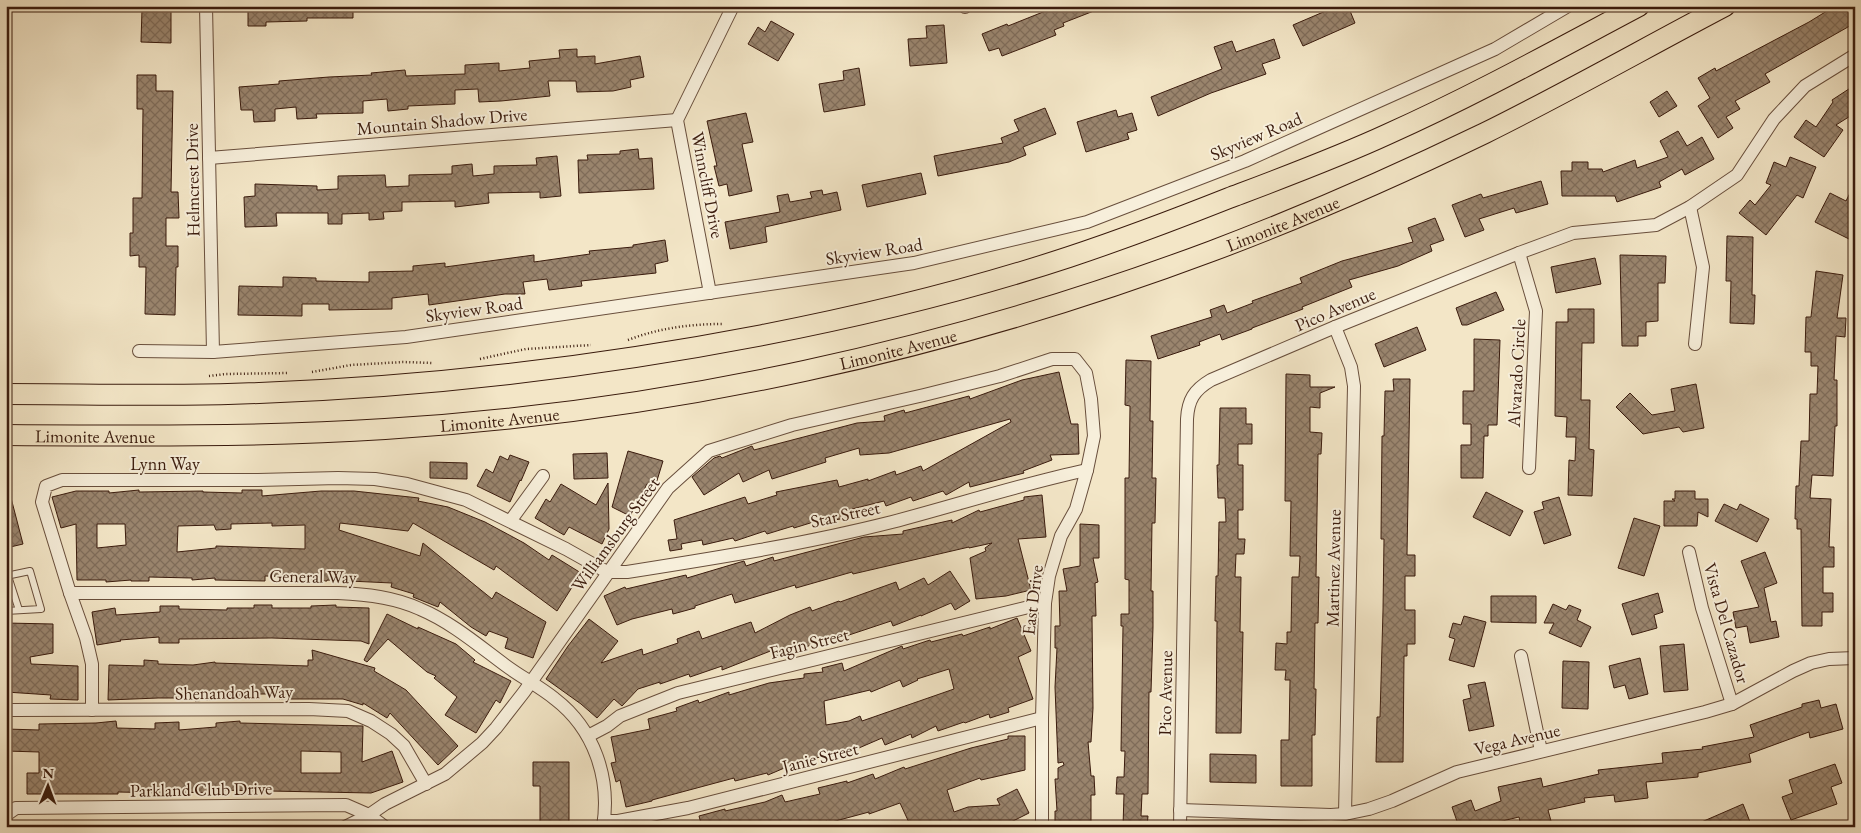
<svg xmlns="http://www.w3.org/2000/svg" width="1861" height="833" font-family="'EB Garamond',serif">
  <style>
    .building { fill: url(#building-cross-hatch); stroke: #3a1b0d; fill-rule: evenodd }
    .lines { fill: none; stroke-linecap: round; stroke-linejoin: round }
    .lane-casing { stroke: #684e3c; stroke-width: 8 }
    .street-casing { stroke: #684e3c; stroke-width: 14 }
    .primary-casing { stroke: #3a1b0d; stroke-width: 22 }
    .path { stroke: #3a1b0d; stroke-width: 2.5; stroke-dasharray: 1 2.5; stroke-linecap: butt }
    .lane { stroke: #f7efdb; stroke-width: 6 }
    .street { stroke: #f7efdb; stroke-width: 12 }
    .primary { stroke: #f3e6c7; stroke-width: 20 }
    .labels { text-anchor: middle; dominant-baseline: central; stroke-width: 4; stroke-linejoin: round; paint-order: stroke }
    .street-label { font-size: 18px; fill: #3a1b0d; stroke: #f7efdb }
  </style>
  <defs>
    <pattern id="building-cross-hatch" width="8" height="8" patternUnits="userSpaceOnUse" patternTransform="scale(1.25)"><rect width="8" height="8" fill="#9a856e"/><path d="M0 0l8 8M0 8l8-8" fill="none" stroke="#7f6c59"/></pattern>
  </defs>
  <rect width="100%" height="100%" fill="#f3e6c7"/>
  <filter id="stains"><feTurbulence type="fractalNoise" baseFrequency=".004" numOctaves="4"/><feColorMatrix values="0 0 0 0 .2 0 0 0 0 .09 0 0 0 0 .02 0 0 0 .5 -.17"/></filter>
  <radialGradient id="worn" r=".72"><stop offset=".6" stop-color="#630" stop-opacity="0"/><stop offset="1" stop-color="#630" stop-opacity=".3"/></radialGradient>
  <!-- building -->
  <g class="building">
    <path d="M248,6H353V18H307V21L266,22V26H248Z"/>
    <path d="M1058,6L1104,7L1063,23L1064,26L1054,30L1056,35L1028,46L1002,56L999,48L989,51L982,34L1007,24L1008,26Z"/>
    <path d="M1327,6H1348L1355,23L1303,46L1293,25L1328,10Z"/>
    <path d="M1835,6H1855V23L1765,74L1770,82L1735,101L1740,109L1726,117L1733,128L1718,138L1698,106L1710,98L1698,78L1715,68L1716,71L1809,22Z"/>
    <path d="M142,9H171V43L141,42Z"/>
    <path d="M771,21L794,34L778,61L748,44L758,27L765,32Z"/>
    <path d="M944,25L947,63L910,66L908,39L927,38L926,26Z"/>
    <path d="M1274,39L1280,58L1262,64L1266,74L1211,93L1158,116L1151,97L1222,69L1214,47L1232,41L1236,52Z"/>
    <path d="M577,49V57L595,56V64L640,56L644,77L630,80L631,87L613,91L577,92L576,81H548L550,96L501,101L479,102L478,89L455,90V104L408,106V109L388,111L387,99L363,101V113L316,114L317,118L297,119L296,107L275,109V121L254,122L253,110H241L239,87L279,84V81L329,77L372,75L371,73L405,70L406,76L465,74V65L499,63V71L530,68L529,61L560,58L559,50Z"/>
    <path d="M859,68L865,105L824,112L819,84L844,80L843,71Z"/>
    <path d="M137,75H156V91H173L171,192H178L179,218H166V246H178V267H176L175,315L145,314L146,267H139V255L130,256V233H133V198H142L143,109H137Z"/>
    <path d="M1855,85V113L1836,125L1843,130L1824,157L1794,137L1806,120L1816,127L1833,102L1832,100Z"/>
    <path d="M1667,91L1677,106L1659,117L1650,102Z"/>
    <path d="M1045,108L1056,134L1023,147L1026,155L1009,162L938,176L934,156L1003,143L1001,138L1019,131L1014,120Z"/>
    <path d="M1116,110L1118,117L1132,113L1137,130L1127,133L1129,139L1086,152L1077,122Z"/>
    <path d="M746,113L753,142L742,144L752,191L729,196L727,184L719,186L714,166H717L707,121Z"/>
    <path d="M1678,131L1687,146L1702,137L1714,159L1685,175L1682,169L1659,182L1661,187L1617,202L1615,196H1562L1561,171H1572V162H1588V169H1602L1603,172L1635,160L1637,168L1668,157L1660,141Z"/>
    <path d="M638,149L639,159L652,158L654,189L579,193L578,160H588L587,155L620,154V151Z"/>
    <path d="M557,156L561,196L540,198V192L488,193L489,203L455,207V201L402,202V211L383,212L384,219L369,220V213L342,214V224H328V213H276L277,226L245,227L244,197L255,196V184L317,186V190L338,189V176L385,175L386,187L409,186V175L452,174V166L472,164L473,176L494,174V166L537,165L536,158Z"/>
    <path d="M1790,157L1816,167L1803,198L1797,195L1766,235L1739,213L1750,200L1755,205L1771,185L1766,183L1774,162L1786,167Z"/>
    <path d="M921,173L926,194L867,207L862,185Z"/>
    <path d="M1541,181L1548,204L1516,213L1514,208L1479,219L1484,230L1465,237L1452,205L1481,194L1483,198Z"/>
    <path d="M1855,183V242L1815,222L1830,193L1846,201Z"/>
    <path d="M822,190L823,195L837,192L841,210L765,227L767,242L730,249L725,222L780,212L777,196L788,194L790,202L812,198L810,192Z"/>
    <path d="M1435,218L1444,240L1430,245L1432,251L1398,266L1349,280L1352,287L1302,307L1303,309L1252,328V329L1222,340L1220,334L1199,342L1200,345L1158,359L1151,336L1212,317L1210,310L1224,305L1227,313L1253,303L1252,301L1302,283L1300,278L1342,261L1413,242L1408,228Z"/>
    <path d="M1727,236L1753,237L1752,295H1755L1754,324L1730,323L1731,281H1726Z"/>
    <path d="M665,240L668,261L655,264L656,273L581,281L582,286L549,290L547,279L523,282L525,294H505L429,305L428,294L392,298V309L329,310V304H302V316L238,315L239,286L283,287V277L316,278V281L369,282V272L413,271V266L445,263V267L534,255V262L590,254L589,251L633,247V245Z"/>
    <path d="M1620,255L1666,256L1665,283H1658V321L1646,322V336H1638V346H1622Z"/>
    <path d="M1595,258L1601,284L1556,293L1551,267Z"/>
    <path d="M1816,271L1843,275L1837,318H1846L1845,337L1836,336L1834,380H1837V426H1835L1833,476L1812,475L1810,498L1831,499L1829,547H1834V567H1823V593H1833V612H1822V626H1802L1801,529H1797V519H1795L1796,486H1799L1801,441H1809L1810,394H1817L1818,366H1811V352H1805L1806,317H1811Z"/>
    <path d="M1496,292L1504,310L1467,325H1462L1456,308Z"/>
    <path d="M1568,309H1594V343H1582L1581,400H1590L1589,449L1594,450L1592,496L1568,495L1569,460L1575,461L1576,437H1566L1567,417L1555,416L1556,322H1568Z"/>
    <path d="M1417,327L1426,350L1384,367L1375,344Z"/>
    <path d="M1474,339L1500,340L1497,425H1488V436H1484L1483,478H1461V445H1471V424H1463V391H1474Z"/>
    <path d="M1126,360L1151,361L1150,421H1153L1152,478H1156L1155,523H1152L1151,591H1153V627L1151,692H1149L1148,794H1142L1141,816H1148L1147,827H1123L1124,794H1116L1117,777H1124L1125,751H1121L1123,626H1121V614H1129V580L1125,579V478H1129L1130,406L1125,405Z"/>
    <path d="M1059,372L1071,424H1078L1079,454L1050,455L1052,460L1023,471L1024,473L970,487L969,482L946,495L943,491L913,501L911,497L886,506L884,501L844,511L845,518L820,523V520L794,528L793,526L767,534L765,531L735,541L733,538L703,545L702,540L681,544L682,549L670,551L668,540L677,539L674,520L745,497L748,504L777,495L776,492L837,480L839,487L868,479V481L895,471L896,475L921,466L923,471L1011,422L1010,419L889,453L860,455L859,448L825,458L826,462L772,479L769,470L743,482L739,473L704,495L692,477L714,458L720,456L722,458L752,446L754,450L857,423L885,421L884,416L904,410L905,413L969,396L970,399L1022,380Z"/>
    <path d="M1286,374L1310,375V387H1335L1320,393V408L1310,407V432L1322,433L1321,454H1318L1316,577H1319L1318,623H1315L1314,689H1316L1315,735H1312V786H1281V740H1289L1290,680H1285L1286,670H1275L1276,643L1287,644V632H1291L1292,577H1299L1300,556H1290L1291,501H1285Z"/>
    <path d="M1393,379H1410L1407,555H1415V576H1405V610H1415V644H1407V656H1404L1403,762H1376L1377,717H1380L1383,610L1384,539H1381L1382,436H1384L1385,391H1394Z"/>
    <path d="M1696,384L1704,428L1683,432L1679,427L1643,434L1616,407L1630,393L1652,415L1675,411L1671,389Z"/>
    <path d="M1220,408H1246V424H1252V444H1238V465H1243V510H1238V539H1245L1244,554H1236L1235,577H1241L1240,632H1243L1241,733H1216L1217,621H1215L1216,576H1218L1219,522H1226L1225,498H1218L1217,465H1219Z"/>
    <path d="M628,451L663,461L655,487L647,484L630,516L612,507Z"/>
    <path d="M607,453L608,478L574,479L573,454Z"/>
    <path d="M510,455L529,462L521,481L520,480L510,502L477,486L486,469L493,473L500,456L508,460Z"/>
    <path d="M430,462L467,463V479L430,478Z"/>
    <path d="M608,483L609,529L602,544L569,527L564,535L535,518L546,499L550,502L561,484L596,505Z"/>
    <path d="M139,490V492L203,491V492L242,493V490H262V496L321,491H354L419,498L418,501L448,507L485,522L524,543L549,560L552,555L581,573L557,611L496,566L494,570L413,523L408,531L340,523L339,530L420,556L423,543L492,599L496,592L546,622L533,658L505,648L508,638L489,631L486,636L471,627L440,602L438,607L413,597L414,594L391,587L392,583L327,580V581H305V577L265,576V581L215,580V578L192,580V578L149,577V581H131V580L106,582V580H77L76,524L61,528L52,497L76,491H109V493ZM272,523V526L305,525V549L216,546V548L177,552L178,526L214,525L216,530L231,529V524ZM97,524H125L126,545L97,548Z"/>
    <path d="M1675,491H1695V499H1708V517L1698,512L1697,526H1664V501H1675L1672,499H1675Z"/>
    <path d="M1486,492L1523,511L1510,536L1473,517Z"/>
    <path d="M6,494H10L23,544L6,548Z"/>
    <path d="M1042,495L1046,537L1018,539L1031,590L1006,596L976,599L970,558L986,551L985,548L992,543L969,548V547L853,574L852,572L796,588L795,585L735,603L732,594L695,606V608L673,614L672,609L632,619L617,625L604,596L625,587L626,589L686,575L687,578L744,561L746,566L773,557L774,561L864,537L903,534V531L952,520V523L979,510L980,512L1024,500V497Z"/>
    <path d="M1559,497L1571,535L1544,544L1534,512L1544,509L1542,502Z"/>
    <path d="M1724,504L1737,510L1740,504L1769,519L1757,542L1715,521Z"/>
    <path d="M1634,518L1660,526L1644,576L1618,568Z"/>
    <path d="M1080,524L1099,525V558H1093L1098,582L1095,583L1096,616H1092L1093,708L1091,742H1088L1091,776H1094L1095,795H1091V827H1055V811H1057L1055,779H1058V768L1064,765L1063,762L1058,763L1055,687L1057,648H1055V626H1060L1059,591H1067L1063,569L1080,566Z"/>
    <path d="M1765,552L1777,583L1764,588L1771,622L1776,621L1779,637L1750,643L1747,626L1736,628L1733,612L1759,607L1741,561Z"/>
    <path d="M950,571L970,601L955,610L951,603L921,616V615L893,626L891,621L834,640L832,637L803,648L802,645L776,657L773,650L722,670V666L690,677L689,674L660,684V682L638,689L622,706L614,699L597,718L581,704L546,679L568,646L589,619L618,641L601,663L642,649L643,655L678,643L677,639L699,631L702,639L751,622L755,633L790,615L810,607L812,611L839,601L840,602L896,582L899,590L924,578L928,585Z"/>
    <path d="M1658,593L1663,612L1654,615L1657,628L1632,635L1622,604Z"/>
    <path d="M1491,596H1536V623L1491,622Z"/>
    <path d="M1553,604L1566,610L1569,605L1581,610L1577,620L1591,627L1581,647L1549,633L1554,623H1544Z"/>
    <path d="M254,605H272V608H311V606L336,605V607L369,608V644L361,641L272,638L179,639V643H159V637L120,640L121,641L97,645L92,612L115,608L116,615L160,612V606H179V609L227,610V608H254Z"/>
    <path d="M387,614L418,629V627L456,644L475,660L473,662L511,681L500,703L496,700L476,733L445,715L457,697L434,678L436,676L427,672L388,639L367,662L364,660Z"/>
    <path d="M1464,616L1486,622L1474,667L1449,660L1455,639L1449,637L1453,623L1461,625Z"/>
    <path d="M1017,618L1031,651L1018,657L1033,699L1008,708L1009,712L990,718L989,714L965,723L964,722L938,731L936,726L912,738L911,734L885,745L882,738L845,754L815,758L816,761L796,766V763L768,775L767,773L735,781L734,778L652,800V801L626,807L620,780L616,782L611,763L616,762L611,737L650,729L648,719L677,711L676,708L698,700L699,703L729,692V695L769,683L804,678V674L823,672L822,668L842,663L844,671L902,646L903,649L930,640L931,642L962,634L963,636L990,627V629ZM949,669L954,689L862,721L860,716L849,721L826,725L824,701L870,690L871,692L900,680L903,687L918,680L917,679Z"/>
    <path d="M6,623L53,624V653L30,657L31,664L78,666V700L50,699L51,695L6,692Z"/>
    <path d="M1684,644L1688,690L1664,692L1660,646Z"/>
    <path d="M312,650L375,668L374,671L406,690L458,746L438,765L390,713L387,718L363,703V705L343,699H279V694H244V697L218,696V699L195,701V698H158L108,700L109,665L144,666V660L158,661V664L193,665L215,662V663L308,666V660H313Z"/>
    <path d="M1640,658L1648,694L1629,699L1625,685L1614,688L1609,666Z"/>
    <path d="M1563,661L1589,662L1588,709L1562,708Z"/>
    <path d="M1485,682L1494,726L1469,731L1463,700L1471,698L1468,685Z"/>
    <path d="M1819,700L1821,708L1836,704L1843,729L1810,738L1809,732L1749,754L1751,762L1698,773V777L1646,782L1648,798L1615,802L1614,795L1584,798L1585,802L1548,810L1551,821L1525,827H1521L1519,817L1494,823L1495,827H1459L1452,807L1471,800L1475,811L1501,801L1498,787L1541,778L1543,787L1599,774L1598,770L1663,763L1662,753L1703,749L1702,747L1754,737L1750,725L1802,707V704Z"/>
    <path d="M116,721L117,728L155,729V723L179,722V730L216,727V723L240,721V723L363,726L362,762L392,751L403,782L371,793L218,790V793L168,792V793L118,792V794H27V773H39V752L6,751V729L39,730V724L96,723ZM301,751L341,752V773H301Z"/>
    <path d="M1008,736H1025V770L981,780L980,778L947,790L954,812L968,807L1000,805L997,799L1017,789L1029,813L1001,827H911L900,803L869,814V812L828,823L827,821L805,827H702L699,816L725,809V811L765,802L782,795L785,802L820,794L818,788L847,781V783L873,774L875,779L904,767L905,769L971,748L1008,739Z"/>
    <path d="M1210,754L1256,755V783L1210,782Z"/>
    <path d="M533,762H569V827H540V786H533Z"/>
    <path d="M1835,764L1842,783L1831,787L1837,804L1791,820L1782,797L1793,793L1789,780Z"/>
    <path d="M1743,804L1752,827H1690Z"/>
  </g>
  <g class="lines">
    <defs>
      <g id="lane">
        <path d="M6,576L30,571L41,609L6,611"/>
        <path d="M8,576L19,610"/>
      </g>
      <g id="street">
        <path d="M206,6L213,352"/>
        <path d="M965,7L966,6"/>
        <path d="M209,158L677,120"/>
        <path d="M1690,207L1703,267L1695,344"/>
        <path d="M1519,253L1536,311L1529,468"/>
        <path d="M710,293L677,120L733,6"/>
        <path d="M1335,327L1351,367L1354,386L1345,814"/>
        <path d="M139,351L213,352L406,337L914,263L1087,222L1245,161L1495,49L1568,6"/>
        <path d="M511,520L543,476"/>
        <path d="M1689,552L1702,608L1732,704"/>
        <path d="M70,593H338C366,594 394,597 420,609C451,622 478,645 505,665C521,677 539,686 555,699C594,729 611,778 603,827"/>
        <path d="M1521,656L1541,751"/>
        <path d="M11,710L309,709L348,711L371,721L391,734L404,746L426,784"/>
        <path d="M92,710V664L86,638L70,593L42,502L46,486L62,480H258L338,478L375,479L407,484L466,500L566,549L607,572H627C716,558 805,544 892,522C957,505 1021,484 1087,470"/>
        <path d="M588,736L607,726L620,716L678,693L1045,603"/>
        <path d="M1180,810L1331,815L1345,814L1369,809L1392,801L1457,772L1705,712L1732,704L1793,671L1811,663L1829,659L1855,658"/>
        <path d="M6,815L16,808L346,805L369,815L385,827"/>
        <path d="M604,821H618L688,808L1042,718"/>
        <path d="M345,827L369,815L385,804L445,774L482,743L496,728L524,692L668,488L709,451L792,425L924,395L1000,376L1052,359H1075L1086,373L1091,399L1094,436L1087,470L1076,509L1061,536L1049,576L1045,603L1042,718V827"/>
        <path d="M1180,827L1187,419C1188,400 1194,390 1211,380L1335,327L1519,253L1573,233L1656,225L1690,207L1737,175L1774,119L1805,86L1855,55"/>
      </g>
      <g id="primary">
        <path d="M6,394C80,394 154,396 228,394C408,389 586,369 763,335C866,315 969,290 1069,257C1123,239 1176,219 1229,198C1282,178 1336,158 1388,134C1473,96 1556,50 1639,6"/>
        <path id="s1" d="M6,435C133,436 259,437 385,429C667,412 948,350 1212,251C1305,216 1396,176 1485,133C1566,93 1645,48 1725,6"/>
      </g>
    </defs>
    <!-- lane casing -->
    <use href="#lane" class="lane-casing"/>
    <!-- street casing -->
    <use href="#street" class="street-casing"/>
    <!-- primary casing -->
    <use href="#primary" class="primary-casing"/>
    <!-- path -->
    <g class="path">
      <path d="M628,340C659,328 691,324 723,324"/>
      <path d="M480,359L526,349L591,345"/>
      <path d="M312,372L351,365L403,362L433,363"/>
      <path d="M209,376L226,374L289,373"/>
    </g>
    <!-- lane -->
    <use href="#lane" class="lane"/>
    <!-- street -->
    <use href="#street" class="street"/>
    <!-- primary -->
    <use href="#primary" class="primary"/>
  </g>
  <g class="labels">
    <!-- street labels -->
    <g class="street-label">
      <text transform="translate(442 121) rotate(-5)">Mountain Shadow Drive</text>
      <text transform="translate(1256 136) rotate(-23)">Skyview Road</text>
      <text transform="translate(192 180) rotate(-91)">Helmcrest Drive</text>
      <text transform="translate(708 185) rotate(79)">Winncliff Drive</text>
      <text stroke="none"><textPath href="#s1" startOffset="1304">Limonite Avenue</textPath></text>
      <text transform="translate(874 251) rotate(-9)">Skyview Road</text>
      <text transform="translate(474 309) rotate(-8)">Skyview Road</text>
      <text transform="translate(1335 309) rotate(-23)">Pico Avenue</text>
      <text stroke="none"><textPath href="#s1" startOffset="899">Limonite Avenue</textPath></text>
      <text transform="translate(1516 373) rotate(-87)">Alvarado Circle</text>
      <text stroke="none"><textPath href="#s1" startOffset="494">Limonite Avenue</textPath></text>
      <text stroke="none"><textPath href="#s1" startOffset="89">Limonite Avenue</textPath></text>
      <text x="165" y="463">Lynn Way</text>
      <text transform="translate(845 514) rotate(-12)">Star Street</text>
      <text transform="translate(615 534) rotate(-54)">Williamsburg Street</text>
      <text transform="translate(1333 568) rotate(-89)">Martinez Avenue</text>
      <text transform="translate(313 576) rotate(1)">General Way</text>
      <text transform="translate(1032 600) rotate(-83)">East Drive</text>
      <text transform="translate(1727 623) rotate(74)">Vista Del Cazador</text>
      <text transform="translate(809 643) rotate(-14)">Fagin Street</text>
      <text transform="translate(234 692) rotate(-1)">Shenandoah Way</text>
      <text transform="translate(1165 693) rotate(-89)">Pico Avenue</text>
      <text transform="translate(1517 739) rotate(-13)">Vega Avenue</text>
      <text transform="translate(820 757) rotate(-14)">Janie Street</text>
      <text transform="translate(201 789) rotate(-1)">Parkland Club Drive</text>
    </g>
  </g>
  <!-- margin -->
  <rect width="1861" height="833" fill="none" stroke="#f3e6c7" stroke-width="25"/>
  <rect x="8" y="8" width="1846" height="818" fill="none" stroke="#3a1b0d" stroke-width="2.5"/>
  <rect x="12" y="12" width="1836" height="808" fill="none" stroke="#3a1b0d"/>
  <!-- north arrow -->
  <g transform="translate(48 786) rotate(1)" stroke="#f7efdb" stroke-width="4" paint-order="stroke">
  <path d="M0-4L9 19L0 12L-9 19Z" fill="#3a1b0d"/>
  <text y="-8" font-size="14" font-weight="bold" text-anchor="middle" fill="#3a1b0d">N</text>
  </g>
  <rect width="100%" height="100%" filter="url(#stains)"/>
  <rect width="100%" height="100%" fill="url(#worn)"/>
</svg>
